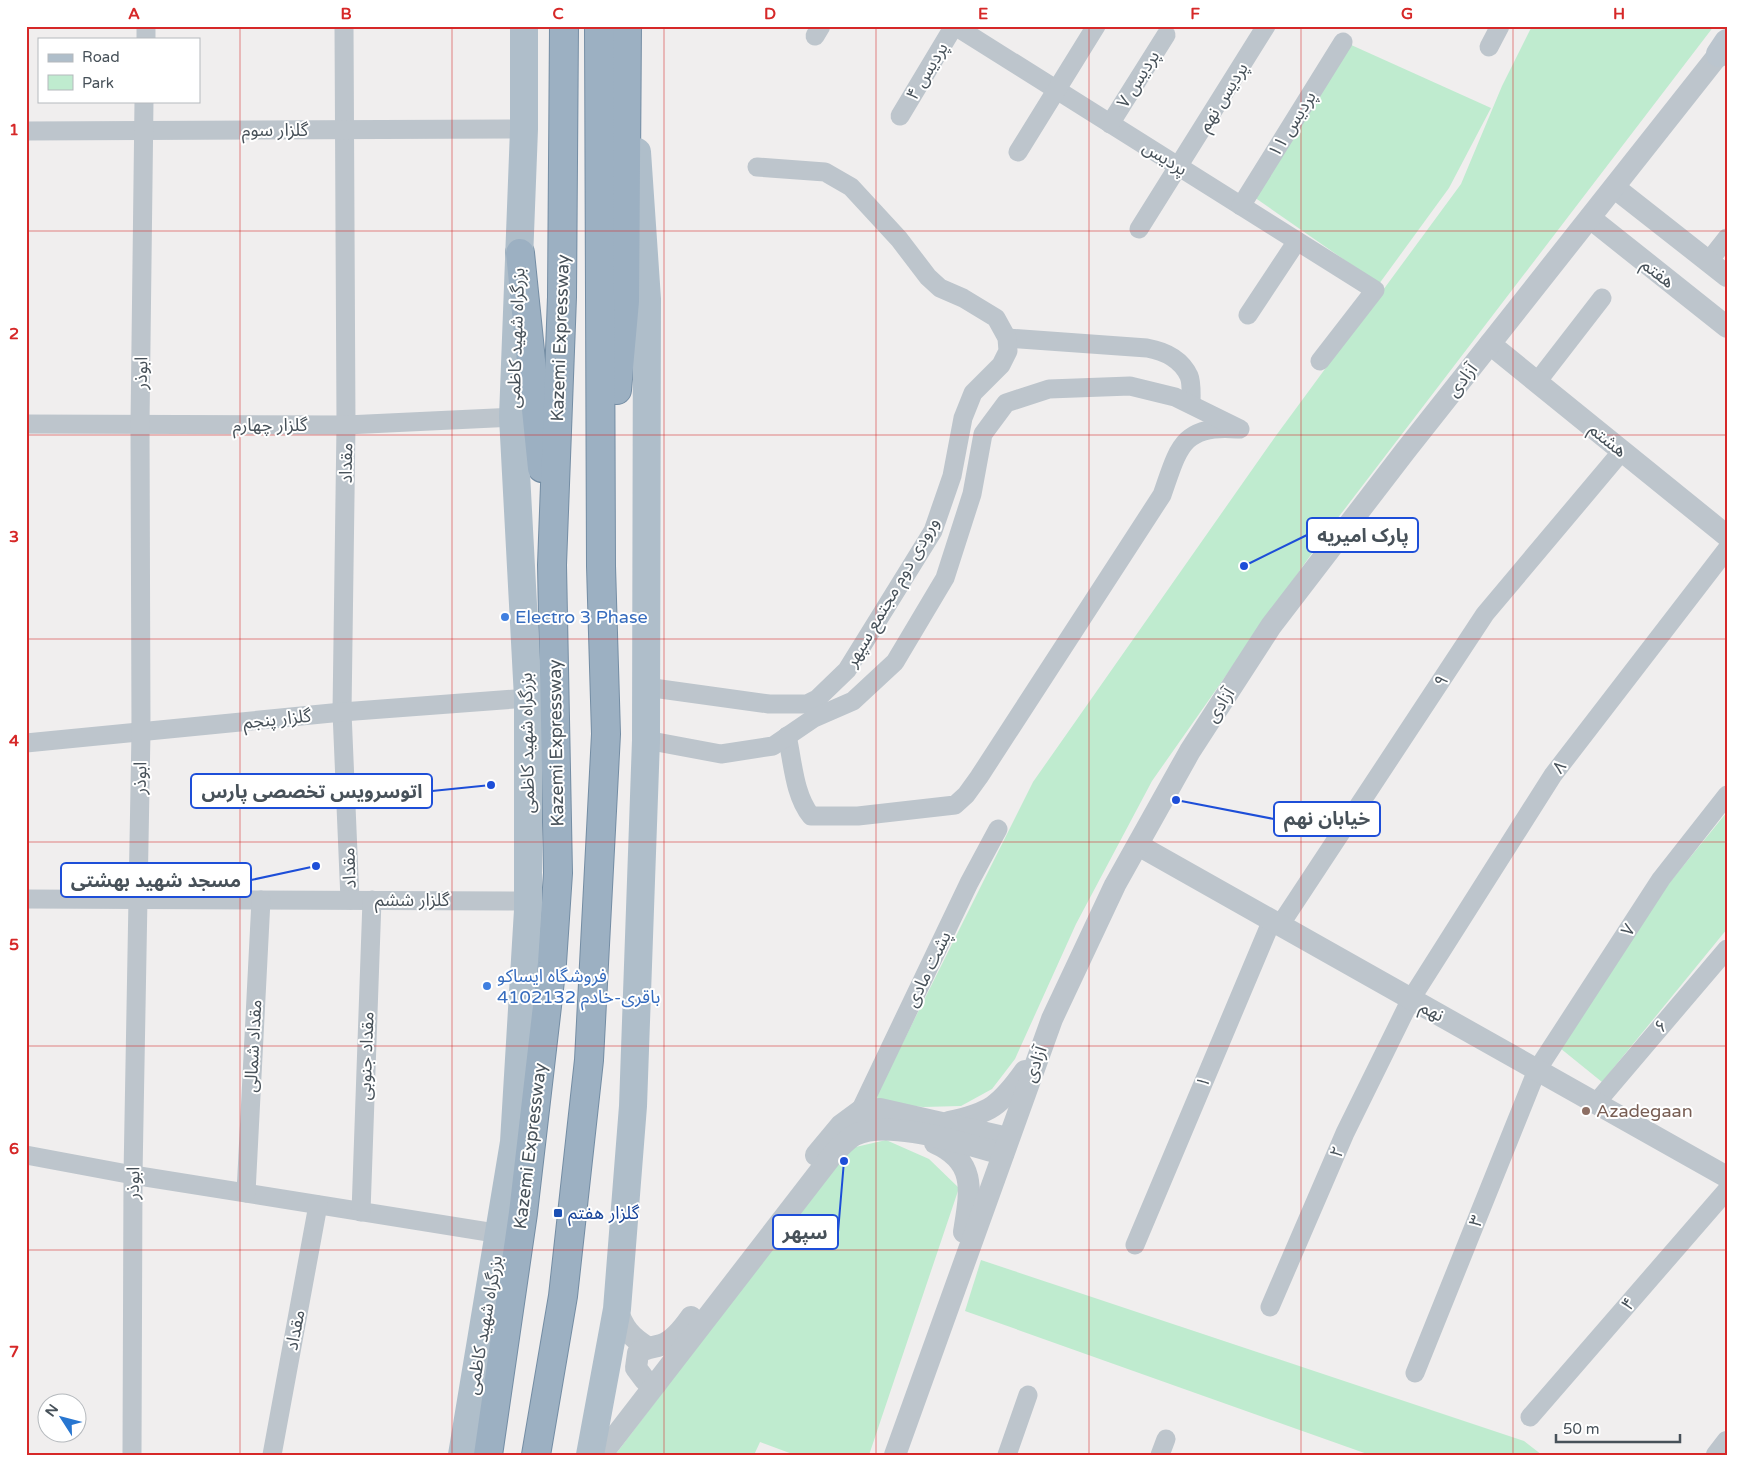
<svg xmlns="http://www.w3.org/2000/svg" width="1753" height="1481" font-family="'Varela Round','Noto Sans Arabic',sans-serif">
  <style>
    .green { fill: #bfebcf }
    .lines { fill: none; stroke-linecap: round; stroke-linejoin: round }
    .trunk-casing { stroke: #748da4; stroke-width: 30 }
    .minor { stroke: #bdc5cc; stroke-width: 19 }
    .tertiary { stroke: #bdc5cc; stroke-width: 22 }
    .secondary { stroke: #bbc5ce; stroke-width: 26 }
    .primary { stroke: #afbeca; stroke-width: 28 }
    .trunk { stroke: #9cb0c2; stroke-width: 28 }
    .grid { fill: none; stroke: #d62828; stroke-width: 1; stroke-opacity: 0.55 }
    .shop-dot { fill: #3f7fe0; stroke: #fff; stroke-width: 2 }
    .education-dot { fill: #8d6e63; stroke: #fff; stroke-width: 2 }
    .transit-dot { fill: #1a4fb4; stroke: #fff; stroke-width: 2 }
    .labels { text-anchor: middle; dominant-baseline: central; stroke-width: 4; stroke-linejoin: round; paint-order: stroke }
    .street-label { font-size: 18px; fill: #475159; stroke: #fff }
    .shop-label { font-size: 18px; fill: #366cbe; stroke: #fff; text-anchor: start }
    .education-label { font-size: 18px; fill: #785e54; stroke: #fff; text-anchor: start }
    .transit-label { font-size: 18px; fill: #164399; stroke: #fff; text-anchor: start }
    .leader { fill: none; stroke: #1d4ed8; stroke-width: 2 }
    .callout-dot { fill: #1d4ed8; stroke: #fff; stroke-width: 2 }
    .callout { fill: #fff; stroke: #1d4ed8; stroke-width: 2 }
    .callout-label { font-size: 19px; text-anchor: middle; font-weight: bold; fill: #475159 }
    .neatline { fill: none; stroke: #d62828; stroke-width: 2 }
    .grid-label { font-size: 16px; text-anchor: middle; font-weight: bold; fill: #d62828 }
  </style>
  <rect width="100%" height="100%" fill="#f0eeee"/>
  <!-- green -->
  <g class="green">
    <path d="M1532,26H1714L1324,536L1152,781L1076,924L1015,1059L992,1089L961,1106L923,1107L873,1102L1033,782L1275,437L1461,184L1502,86Z"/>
    <path d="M1349,44L1491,108L1449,188L1379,284L1251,195Z"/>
    <path d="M1727,812V929L1602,1082L1560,1048L1666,887Z"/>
    <path d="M886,1140L929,1159L959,1188L869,1455H795L760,1442L754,1455H615L847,1149Z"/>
    <path d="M981,1260L1524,1441L1542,1455H1370L965,1311Z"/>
  </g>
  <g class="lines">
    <defs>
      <g id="trunk">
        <path d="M520,253L542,468"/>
        <path d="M617,390L625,301L627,26"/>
        <path d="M488,1455L523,1213L552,963L558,873L552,565L562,297L564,26"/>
        <path d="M536,1455L563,1296L589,1060L606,734L601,566L599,26"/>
      </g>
    </defs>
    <!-- trunk casing -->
    <use href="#trunk" class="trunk-casing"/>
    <!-- minor -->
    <g class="minor">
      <path d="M344,26L346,425L342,712L350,900"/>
      <path d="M955,26L1375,290L1320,361"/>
      <path d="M815,36L821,26"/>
      <path d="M146,39V26"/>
      <path d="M1489,47L1500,26"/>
      <path d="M900,116L954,26"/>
      <path d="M1110,124L1166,35"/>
      <path d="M26,131L524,129"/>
      <path d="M1018,152L1096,26"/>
      <path d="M1241,206L1343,42"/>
      <path d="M1139,229L1266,26"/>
      <path d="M1708,262L1727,238"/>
      <path d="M1248,315L1297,241"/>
      <path d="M1007,338L1147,348C1164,351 1181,359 1189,376C1192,383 1191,396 1191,404"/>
      <path d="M1537,382L1602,298"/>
      <path d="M26,424L346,425L513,417"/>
      <path d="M646,687L769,704H807L817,699L847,670L933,531L952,476L963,418L973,393L1001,365L1008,351L1007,338L996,318L963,298L940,288L928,277L899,239L851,187L825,172L757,167"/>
      <path d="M787,736C793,762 794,795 811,816H858L955,805L966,795L979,777L1162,495C1178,450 1181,424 1237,429"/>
      <path d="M646,740L721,754L773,746L814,718L853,701L895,662L945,578L972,494L983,434L1006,403L1049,389L1130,386L1175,397L1240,429"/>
      <path d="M26,743L342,712L528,698"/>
      <path d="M26,899L528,901"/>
      <path d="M1280,925L1485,614L1622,451"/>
      <path d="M1596,1103L1727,949"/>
      <path d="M860,1111L969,883L998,829"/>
      <path d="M26,1155L133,1175L501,1234"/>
      <path d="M246,1193L261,900"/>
      <path d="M361,1212L372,900"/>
      <path d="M1135,1245L1272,920"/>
      <path d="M1270,1307L1345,1133L1411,999L1553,775L1727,549"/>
      <path d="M1415,1373L1537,1070L1661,879L1727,795"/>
      <path d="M1530,1417L1727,1190"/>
      <path d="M132,1455L133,1175L141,732L140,424L144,101"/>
      <path d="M272,1455L318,1205"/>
      <path d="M1007,1455L1028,1395"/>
      <path d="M1160,1455L1166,1439"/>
    </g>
    <!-- tertiary -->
    <g class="tertiary">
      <path d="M1615,188L1727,276"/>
      <path d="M1590,218L1727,327"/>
      <path d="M1490,344L1727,536"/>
      <path d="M1138,845L1727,1177"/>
      <path d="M949,1122C990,1113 1000,1106 1025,1071"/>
      <path d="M935,1143C978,1162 970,1193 964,1232"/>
      <path d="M816,1155L841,1125L860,1111L880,1109L1008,1138"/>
      <path d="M617,1309C623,1328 631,1337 647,1347"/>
      <path d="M656,1384L645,1380L636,1368L638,1353C646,1347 652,1348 661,1345C674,1341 684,1327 691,1317"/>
      <path d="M601,1455L834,1153C841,1147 847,1139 855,1135C888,1118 967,1145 1003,1154"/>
      <path d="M895,1455L1052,1019L1115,885L1190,751L1271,626L1406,450L1719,54"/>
      <path d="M1717,1455L1727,1442"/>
    </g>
    <!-- secondary -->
    <path class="secondary" d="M1719,54L1727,42"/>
    <!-- primary -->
    <g class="primary">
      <path d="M462,1455L514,1142L528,910V698L513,417L524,129V26"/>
      <path d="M590,1455L617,1309L633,1106L646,740L647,299L637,152"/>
    </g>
    <!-- trunk -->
    <use href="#trunk" class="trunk"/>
  </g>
  <!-- grid -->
  <path class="grid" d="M240,26V1455M452,26V1455M664,26V1455M876,26V1455M1089,26V1455M1301,26V1455M1513,26V1455M26,231H1727M26,435H1727M26,639H1727M26,842H1727M26,1046H1727M26,1250H1727"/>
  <!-- markers -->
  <g class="shop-dot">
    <circle cx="505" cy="617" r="5"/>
    <circle cx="487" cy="986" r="5"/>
  </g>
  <circle class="education-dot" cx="1586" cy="1111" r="5"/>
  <rect class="transit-dot" x="553" y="1208" width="10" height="10" rx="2.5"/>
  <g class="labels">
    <!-- street labels -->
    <g class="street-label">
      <text transform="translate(927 71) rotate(-59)">پردیس ۴</text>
      <text transform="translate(1138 79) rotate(-58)">پردیس ۷</text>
      <text transform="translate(1223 97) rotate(-58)">پردیس نهم</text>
      <text transform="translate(1292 124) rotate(-58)">پردیس ۱۱</text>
      <text x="275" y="130">گلزار سوم</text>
      <text transform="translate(1165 158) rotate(32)">پردیس</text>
      <text transform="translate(1658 273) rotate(38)">هفتم</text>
      <text transform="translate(516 338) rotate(-88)">بزرگراه شهید کاظمی</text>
      <text transform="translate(560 338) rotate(-88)">Kazemi Expressway</text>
      <text transform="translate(141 373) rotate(-89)">ابوذر</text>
      <text transform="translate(1462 380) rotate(-52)">آزادی</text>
      <text x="270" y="425">گلزار چهارم</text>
      <text transform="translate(1608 440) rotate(39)">هشتم</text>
      <text transform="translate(346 463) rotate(-89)">مقداد</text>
      <text transform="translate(892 592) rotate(-60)">ورودی دوم مجتمع سپهر</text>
      <text transform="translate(1441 681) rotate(-57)">۹</text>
      <text transform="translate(1220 705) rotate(-57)">آزادی</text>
      <text transform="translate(277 719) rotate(-6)">گلزار پنجم</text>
      <text transform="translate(527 743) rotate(-91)">بزرگراه شهید کاظمی</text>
      <text transform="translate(556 743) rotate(-91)">Kazemi Expressway</text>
      <text transform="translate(1559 767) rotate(-53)">۸</text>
      <text transform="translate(140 778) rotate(-89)">ابوذر</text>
      <text transform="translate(349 868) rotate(-92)">مقداد</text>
      <text x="412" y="900">گلزار ششم</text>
      <text transform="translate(1628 930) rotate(-57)">۷</text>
      <text transform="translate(928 969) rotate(-64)">پشت مادی</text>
      <text transform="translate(1432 1011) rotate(29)">نهم</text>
      <text transform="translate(1661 1026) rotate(-50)">۶</text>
      <text transform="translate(253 1046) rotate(-87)">مقداد شمالی</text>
      <text transform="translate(366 1056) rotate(-88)">مقداد جنوبی</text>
      <text transform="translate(1035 1064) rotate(-70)">آزادی</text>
      <text transform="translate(1203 1082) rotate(-67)">۱</text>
      <text transform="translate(530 1146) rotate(-83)">Kazemi Expressway</text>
      <text transform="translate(1337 1152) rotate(-67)">۲</text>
      <text transform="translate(133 1183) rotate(-89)">ابوذر</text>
      <text transform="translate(1476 1221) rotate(-68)">۳</text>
      <text transform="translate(1628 1304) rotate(-49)">۴</text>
      <text transform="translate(484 1325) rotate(-80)">بزرگراه شهید کاظمی</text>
      <text transform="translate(295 1330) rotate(-79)">مقداد</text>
    </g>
    <!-- shop labels -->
    <g class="shop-label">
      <text x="515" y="617">Electro 3 Phase</text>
      <text x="497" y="976">فروشگاه ایساکو<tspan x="497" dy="21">باقری-خادم 4102132</tspan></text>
    </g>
    <!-- education labels -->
    <g class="education-label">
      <text x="1596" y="1111">Azadegaan</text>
    </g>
    <!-- transit labels -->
    <g class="transit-label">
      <text x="568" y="1213">گلزار هفتم</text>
    </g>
  </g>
  <!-- callouts -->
  <path class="leader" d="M1244 566L1307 535M491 785L432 791M1176 800L1274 819M316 866L251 880M844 1161L838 1232"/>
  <g class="callout-dot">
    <circle cx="1244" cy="566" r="5"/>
    <circle cx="491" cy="785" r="5"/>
    <circle cx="1176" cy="800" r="5"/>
    <circle cx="316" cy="866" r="5"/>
    <circle cx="844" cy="1161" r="5"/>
  </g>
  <g class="callout">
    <rect x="1307" y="518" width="111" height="34" rx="5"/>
    <rect x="191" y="774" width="241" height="34" rx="5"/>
    <rect x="1274" y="802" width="106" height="34" rx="5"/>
    <rect x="61" y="863" width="190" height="34" rx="5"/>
    <rect x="773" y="1215" width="65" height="34" rx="5"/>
  </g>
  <g class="callout-label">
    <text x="1363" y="542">پارک امیریه</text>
    <text x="312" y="798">اتوسرویس تخصصی پارس</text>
    <text x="1327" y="825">خیابان نهم</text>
    <text x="156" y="887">مسجد شهید بهشتی</text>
    <text x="805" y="1239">سپهر</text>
  </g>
  <!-- border -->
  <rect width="1753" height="1481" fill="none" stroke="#ffffff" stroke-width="55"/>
  <!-- legend -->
  <rect x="38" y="38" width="162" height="65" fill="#ffffff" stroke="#b5b9bd"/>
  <rect x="48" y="54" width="25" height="8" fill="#afbeca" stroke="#b5b9bd"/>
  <text x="82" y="62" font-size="15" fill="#475159">Road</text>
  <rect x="48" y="75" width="25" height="15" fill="#bfebcf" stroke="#b5b9bd"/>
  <text x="82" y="88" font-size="15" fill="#475159">Park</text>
  <!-- north arrow -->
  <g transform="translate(62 1418) rotate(306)"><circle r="24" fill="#ffffff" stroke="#b5b9bd"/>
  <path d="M0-4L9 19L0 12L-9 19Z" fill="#2876d0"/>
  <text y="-8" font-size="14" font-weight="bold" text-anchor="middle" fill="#475159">N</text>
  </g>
  <!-- scale -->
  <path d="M1556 1434v8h124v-8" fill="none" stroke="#475159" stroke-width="2.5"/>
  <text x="1563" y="1434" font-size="15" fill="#475159" stroke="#ffffff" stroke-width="4" paint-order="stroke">50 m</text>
  <rect x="28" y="28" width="1698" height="1426" class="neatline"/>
  <g class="grid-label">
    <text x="134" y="19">A</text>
    <text x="346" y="19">B</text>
    <text x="558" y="19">C</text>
    <text x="770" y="19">D</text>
    <text x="983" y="19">E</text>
    <text x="1195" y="19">F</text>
    <text x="1407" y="19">G</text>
    <text x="1619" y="19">H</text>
    <text x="14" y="135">1</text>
    <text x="14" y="339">2</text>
    <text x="14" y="542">3</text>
    <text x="14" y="746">4</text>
    <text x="14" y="950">5</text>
    <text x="14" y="1154">6</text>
    <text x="14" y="1357">7</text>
  </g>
</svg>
